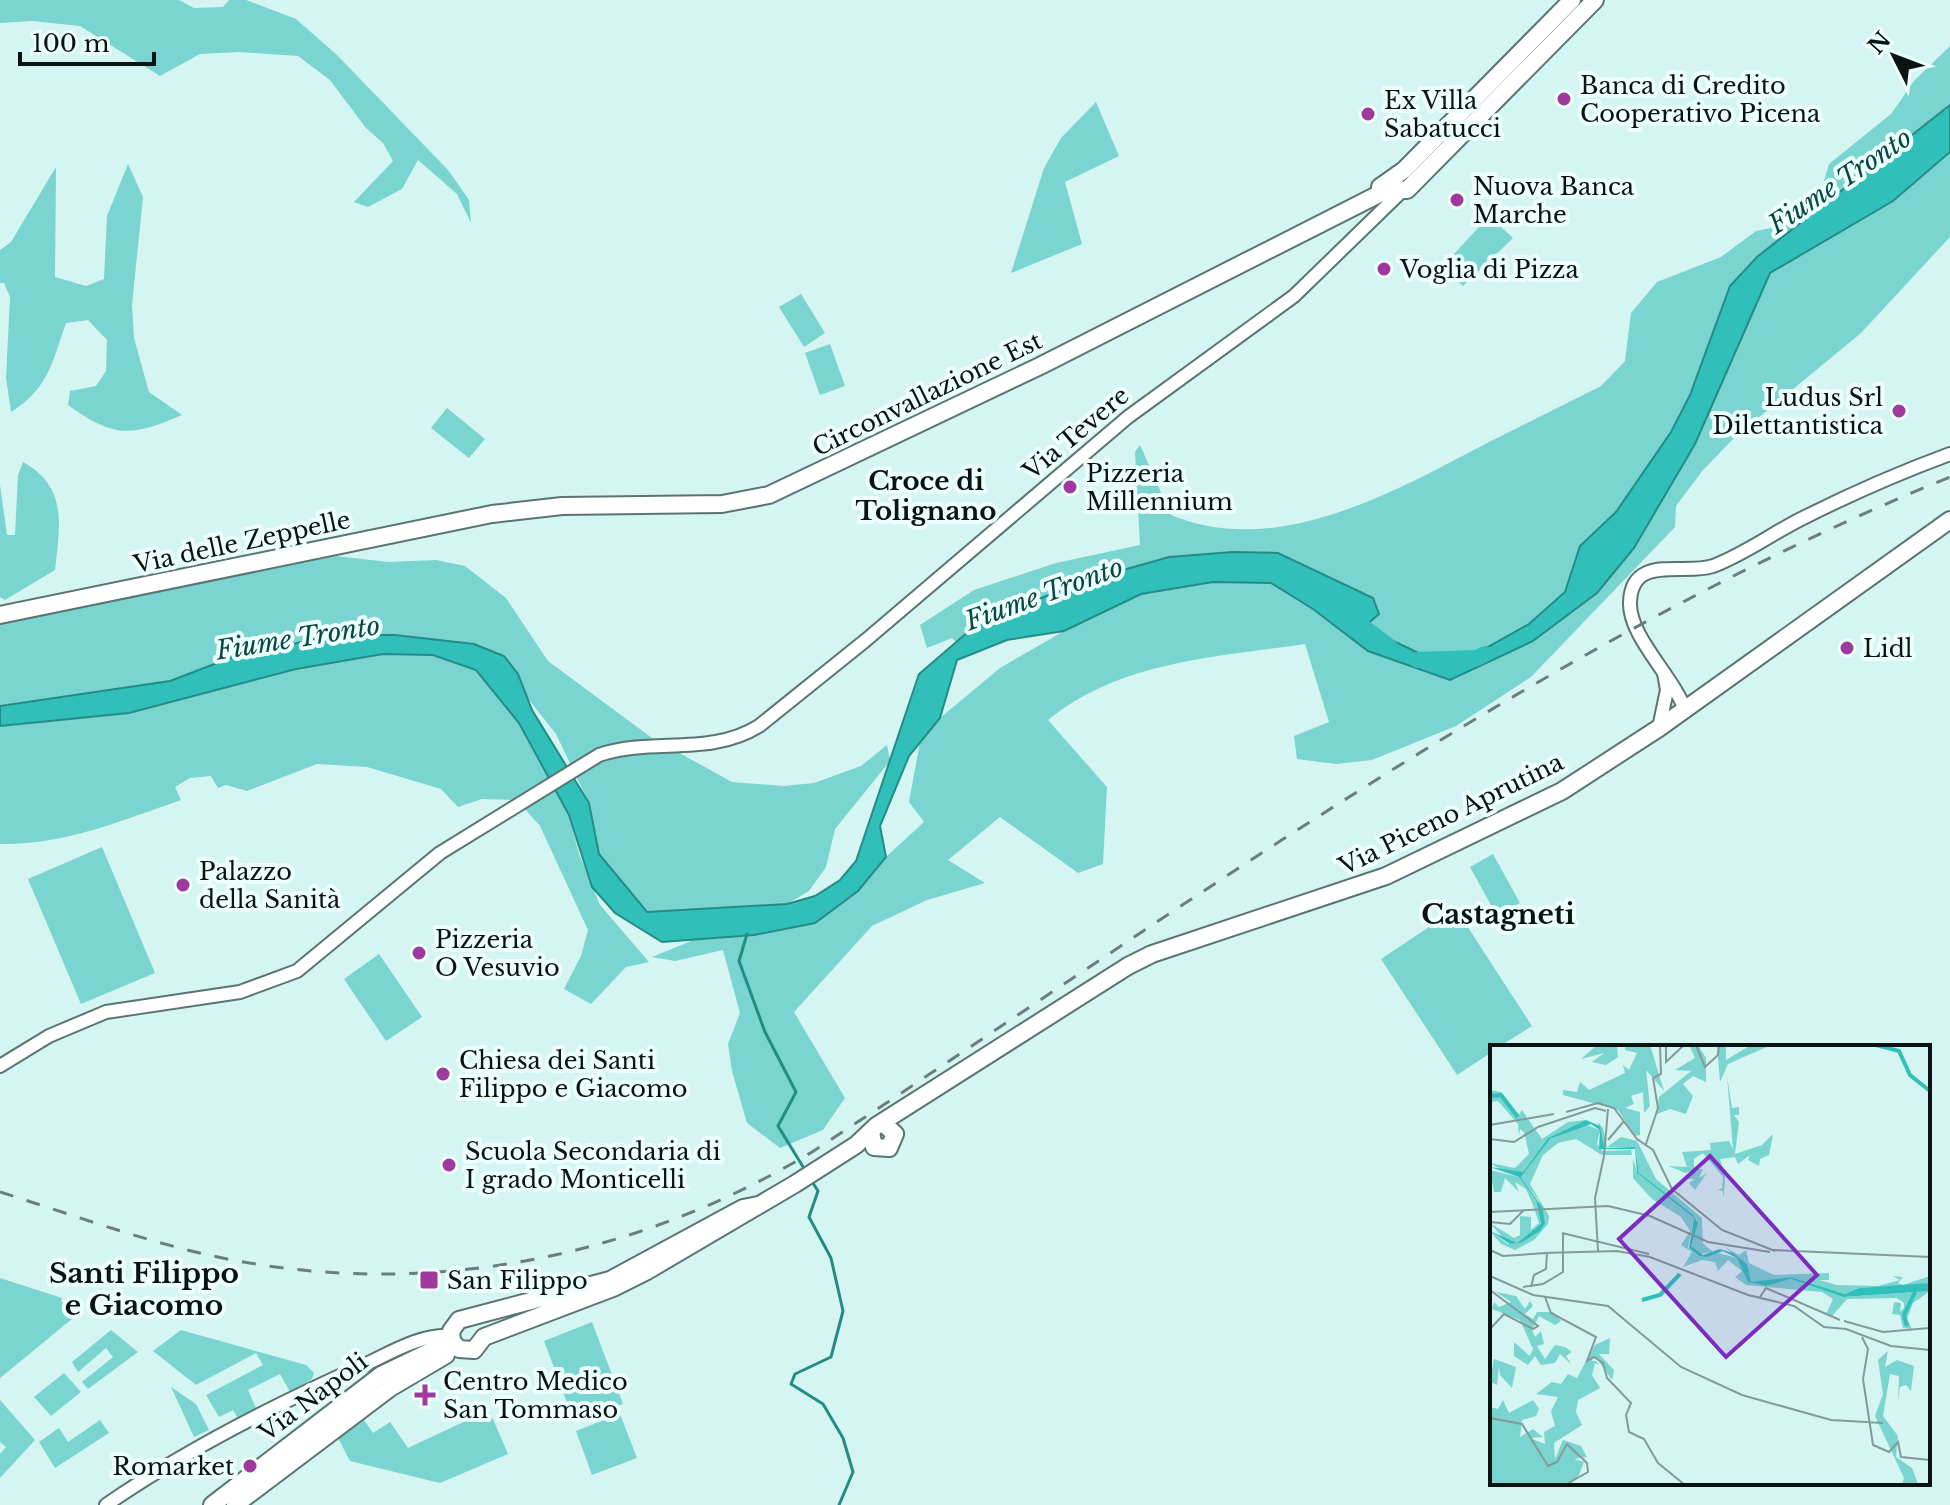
<svg xmlns="http://www.w3.org/2000/svg" width="1950" height="1505" font-family="'Libre Baskerville',serif">
  <style>
    .green { fill: #7ad4cf }
    .water { fill: #30c0b9; stroke: #248c87; stroke-width: 2 }
    .lines { fill: none; stroke-linecap: round; stroke-linejoin: round }
    .stream { stroke: #248c87; stroke-width: 3 }
    .river { stroke: #30c0b9; stroke-width: 16 }
    .minor-casing { stroke: #597573; stroke-width: 16 }
    .major-casing { stroke: #597573; stroke-width: 20 }
    .minor { stroke: #fff; stroke-width: 12 }
    .major { stroke: #fff; stroke-width: 16 }
    .rail { stroke: #6a7f7d; stroke-width: 3; stroke-dasharray: 14 14; stroke-linecap: butt }
    .poi-dot { fill: #9f399d; stroke: #ecfffd; stroke-width: 3 }
    .labels { text-anchor: middle; dominant-baseline: central; stroke-width: 8; stroke-linejoin: round; paint-order: stroke }
    .poi-label { font-size: 24px; fill: #081312; stroke: #ecfffd; text-anchor: start }
    .street-label { font-size: 24px; fill: #081312; stroke: #ecfffd }
    .water-label { font-size: 26px; font-style: italic; fill: #094745; stroke: #ecfffd }
    .neighbourhood-label { font-size: 26px; font-weight: bold; fill: #081312; stroke: #ecfffd }
    .quarter-label { font-size: 28px; font-weight: bold; fill: #081312; stroke: #ecfffd }
    .inset-river { fill: none; stroke: #30c0b9; stroke-width: 4 }
    .inset-road { fill: none; stroke: #839b98; stroke-width: 2 }
    .view { fill: #7b2cbf; fill-opacity: 0.15; stroke: #7b2cbf; stroke-width: 4 }
    .inset-edge { fill: none; stroke: #081312; stroke-width: 4 }
  </style>
  <rect width="100%" height="100%" fill="#d5f5f2"/>
  <!-- green -->
  <g class="green">
    <path d="M0,0H179L194,8L223,7L229,0H246L296,19L337,55L448,170L469,200L471,223L457,194L418,160L402,189L368,207L354,202L393,161L383,143L366,128L330,80L298,56L239,52L200,54L160,76L80,26L32,21L0,23Z"/>
    <path d="M1950,46V105L1757,257L1730,286L1690,395L1671,432L1616,512L1580,546L1565,592L1529,624L1468,658L1431,659L1374,634L1316,570L1278,553L1169,557L1068,587L976,625L956,642L952,638L927,648L920,625L974,590L1056,563L1140,545L1135,452L1140,445L1171,515C1277,559 1394,492 1487,443C1525,424 1563,405 1601,386L1625,361L1631,313L1657,282L1721,257L1756,231L1791,224L1818,201L1829,164L1891,114L1914,81Z"/>
    <path d="M1096,102L1119,156L1065,182L1082,244L1011,273L1044,168L1061,138Z"/>
    <path d="M1950,152V237L1861,333L1735,437L1703,470L1676,506L1675,527L1531,677L1456,726L1372,760L1336,764L1297,759L1294,736L1329,722L1305,644C1216,657 1120,661 1048,720L1107,787L1103,864L1078,873L1000,817L948,860L985,883L927,900L872,926L794,1012L845,1098L823,1130L780,1148L747,1123L732,1071L728,1044L740,1013L723,950L675,961L652,957L696,939L754,935L815,923L858,891L886,857L924,822L909,802L920,742L940,718L1000,668L1064,631L1141,594L1213,582L1271,583L1313,609L1450,680L1533,641L1634,548L1695,444L1770,273L1893,201Z"/>
    <path d="M128,164L143,197L132,305L134,338L149,392L182,415C131,437 114,438 68,405L70,391L96,386L106,371L107,340L88,320L66,323C52,363 48,389 11,412L6,378L10,297L4,283H0V250L11,242L56,167L55,277L86,286L104,279L107,216Z"/>
    <path d="M1489,216L1513,238L1463,286L1442,267Z"/>
    <path d="M801,294L825,333L804,347L779,307Z"/>
    <path d="M830,344L845,386L820,395L805,353Z"/>
    <path d="M447,408L485,439L469,458L431,428Z"/>
    <path d="M23,462C68,487 60,525 55,570L5,600L0,597V485L7,535H15L18,475Z"/>
    <path d="M336,556L388,562L436,560L465,566L506,598L548,661L652,738L732,782L784,786L814,783L861,766L887,745L890,761L835,829L826,867L809,891L787,904L647,913L599,854L589,803L556,734L526,696L518,674L474,644L395,635H336L238,655L170,681L0,706V623Z"/>
    <path d="M383,654L433,655L476,669L519,723L544,763L569,815L579,854L600,905L649,962L626,967L591,1004L564,989L581,956L588,930L540,826L517,800L482,799L458,807L441,789L367,767L317,764L247,791L226,785L218,788L211,776L190,778L175,787L181,800C120,821 65,845 0,844V726L129,713L296,669Z"/>
    <path d="M102,847L155,973L81,1004L28,879Z"/>
    <path d="M1493,854L1520,903L1497,916L1470,867Z"/>
    <path d="M1456,909L1532,1026L1499,1047H1492V1052L1457,1075L1381,959Z"/>
    <path d="M379,954L422,1017L386,1041L344,979Z"/>
    <path d="M0,1278L62,1298L61,1302L76,1304L83,1310L0,1378Z"/>
    <path d="M592,1322L623,1404L574,1421L544,1341Z"/>
    <path d="M111,1330L138,1352L88,1389L82,1382L113,1357L106,1348L78,1372L72,1362Z"/>
    <path d="M181,1330L306,1365L314,1373L312,1379L290,1392L280,1374L248,1390L256,1408L237,1417L233,1410L219,1417L206,1395L263,1365L256,1353L196,1385L153,1351Z"/>
    <path d="M64,1373L81,1392L51,1416L34,1397Z"/>
    <path d="M171,1387L196,1404L209,1430L194,1437Z"/>
    <path d="M0,1400L35,1440L0,1478V1454L6,1447L0,1442Z"/>
    <path d="M489,1410L508,1454L440,1483L350,1461L337,1436L362,1417L373,1433L390,1422L408,1448Z"/>
    <path d="M620,1414L637,1458L592,1475L576,1431Z"/>
    <path d="M100,1420L109,1433L55,1468L39,1442L59,1428L68,1442Z"/>
  </g>
  <!-- water -->
  <path class="water" d="M1950,105V152L1893,201L1770,273L1695,444L1634,548L1597,593L1533,641L1450,680L1368,651L1313,609L1271,583L1213,582L1141,594L1064,631L1007,640L957,660L940,718L909,756L880,826L886,857L858,891L815,923L754,935L662,942L615,913L592,887L569,815L519,723L476,670L433,655L383,654L296,669L129,713L0,726V706L170,681L238,655L336,635H395L474,644L504,656L518,674L532,710L589,803L599,854L647,912L787,904L815,896L840,880L856,861L919,674L976,625L1068,587L1109,574L1169,557L1233,552L1278,553L1373,598L1379,614L1364,627L1431,659L1468,658L1529,624L1565,592L1580,546L1616,512L1671,432L1690,395L1730,286L1757,257Z"/>
  <g class="lines">
    <!-- stream -->
    <g class="stream">
      <path d="M747,934L739,961L765,1032L796,1092L778,1126L805,1170"/>
      <path d="M811,1180L818,1191L809,1217L831,1258L843,1311L831,1357L795,1374L791,1384L823,1404L843,1438L853,1472L839,1505"/>
    </g>
    <!-- river -->
    <g class="river">
      <path d="M1348,615L1390,647"/>
      <path d="M1417,660L1477,658L1485,654"/>
    </g>
    <defs>
      <g id="minor">
        <path d="M1685,710C1674,677 1629,637 1630,603C1631,553 1684,576 1713,566C1745,554 1774,532 1805,517C1851,494 1901,472 1950,454"/>
        <path d="M1659,728L1667,690L1664,673"/>
        <path d="M0,1066L49,1036L106,1012L240,992L297,971L440,853L599,755C652,737 709,757 759,726L866,640L1128,417L1294,296L1401,192"/>
        <path d="M106,1505C187,1449 274,1405 364,1365C390,1353 421,1334 450,1336"/>
      </g>
      <g id="major">
        <path d="M1394,179L1395,190H1407L1595,0"/>
        <path d="M1380,187L1404,170L1572,0"/>
        <path d="M0,615L492,514L562,506L722,504L769,495L1040,366L1393,187"/>
        <path d="M871,1132L874,1147L889,1148L895,1134L884,1124"/>
        <path d="M758,1205L743,1208L610,1280L459,1320L451,1331L452,1341L459,1349L474,1350L484,1337L613,1288L647,1271L795,1184L856,1145L876,1126L1128,966L1152,954L1386,876L1562,791L1659,728L1950,520"/>
        <path d="M212,1505L381,1375L452,1341"/>
        <path d="M235,1505L390,1388L446,1355"/>
      </g>
    </defs>
    <!-- minor casing -->
    <use href="#minor" class="minor-casing"/>
    <!-- major casing -->
    <use href="#major" class="major-casing"/>
    <!-- minor -->
    <use href="#minor" class="minor"/>
    <!-- major -->
    <use href="#major" class="major"/>
    <!-- rail -->
    <path class="rail" d="M0,1192C67,1213 135,1238 204,1254C413,1302 629,1262 812,1152C1180,911 1540,644 1950,477"/>
  </g>
  <!-- markers -->
  <g class="poi-dot">
    <circle cx="1564" cy="99" r="8"/>
    <circle cx="1368" cy="114" r="8"/>
    <circle cx="1457" cy="200" r="8"/>
    <circle cx="1384" cy="269" r="8"/>
    <circle cx="1899" cy="411" r="8"/>
    <circle cx="1070" cy="487" r="8"/>
    <circle cx="1847" cy="648" r="8"/>
    <circle cx="183" cy="885" r="8"/>
    <circle cx="419" cy="953" r="8"/>
    <circle cx="443" cy="1074" r="8"/>
    <circle cx="449" cy="1165" r="8"/>
    <rect x="419" y="1270" width="20" height="20" rx="4"/>
    <path d="M421 1383h8v8h8v8h-8v8h-8v-8h-8v-8h8z"/>
    <circle cx="250" cy="1466" r="8"/>
  </g>
  <g class="labels">
    <!-- poi labels -->
    <g class="poi-label">
      <text x="1580" y="85">Banca di Credito<tspan x="1580" dy="28">Cooperativo Picena</tspan></text>
      <text x="1384" y="100">Ex Villa<tspan x="1384" dy="28">Sabatucci</tspan></text>
      <text x="1473" y="186">Nuova Banca<tspan x="1473" dy="28">Marche</tspan></text>
      <text x="1400" y="269">Voglia di Pizza</text>
      <text x="1883" y="397" text-anchor="end">Ludus Srl<tspan x="1883" dy="28">Dilettantistica</tspan></text>
      <text x="1086" y="473">Pizzeria<tspan x="1086" dy="28">Millennium</tspan></text>
      <text x="1863" y="648">Lidl</text>
      <text x="199" y="871">Palazzo<tspan x="199" dy="28">della Sanità</tspan></text>
      <text x="435" y="939">Pizzeria<tspan x="435" dy="28">O Vesuvio</tspan></text>
      <text x="459" y="1060">Chiesa dei Santi<tspan x="459" dy="28">Filippo e Giacomo</tspan></text>
      <text x="465" y="1151">Scuola Secondaria di<tspan x="465" dy="28">I grado Monticelli</tspan></text>
      <text x="447" y="1280">San Filippo</text>
      <text x="443" y="1381">Centro Medico<tspan x="443" dy="28">San Tommaso</tspan></text>
      <text x="234" y="1466" text-anchor="end">Romarket</text>
    </g>
    <!-- street labels -->
    <g class="street-label">
      <text transform="translate(927 394) rotate(-26)">Circonvallazione Est</text>
      <text transform="translate(1076 433) rotate(-40)">Via Tevere</text>
      <text transform="translate(242 542) rotate(-12)">Via delle Zeppelle</text>
      <text transform="translate(1451 814) rotate(-26)">Via Piceno Aprutina</text>
      <text transform="translate(313 1397) rotate(-37)">Via Napoli</text>
    </g>
    <!-- water labels -->
    <g class="water-label">
      <text transform="translate(1840 181) rotate(-34)">Fiume Tronto</text>
      <text transform="translate(1044 594) rotate(-20)">Fiume Tronto</text>
      <text transform="translate(298 638) rotate(-9)">Fiume Tronto</text>
    </g>
    <!-- neighbourhood labels -->
    <g class="neighbourhood-label">
      <text x="926" y="481">Croce di<tspan x="926" dy="30">Tolignano</tspan></text>
    </g>
    <!-- quarter labels -->
    <g class="quarter-label">
      <text x="1498" y="914">Castagneti</text>
      <text x="144" y="1273">Santi Filippo<tspan x="144" dy="32">e Giacomo</tspan></text>
    </g>
  </g>
  <!-- overview -->
  <g transform="translate(1490 1045)">
    <rect width="440" height="440" fill="#d5f5f2"/>
    <path d="M136,0H160L174,46L156,25L160,61L154,68L153,47L141,51L144,59L135,63L150,67V90L145,91L128,65L73,50V45L87,47L90,37L99,45L135,28L133,20L139,25L147,8L135,5ZM199,0H208L216,13V37L203,31L193,39L203,51L196,69L180,64L167,69L169,52L201,26L185,25L205,13ZM227,0H236V15L261,0H281L238,19L230,37ZM106,1H127L128,12L116,20L102,17L114,8L91,14ZM237,31L242,63L249,62V70H244L249,77L245,109L272,100L283,89L279,110L270,114L269,121L258,115L260,110L248,119L245,112L230,114L235,130L234,148L233,152V146L227,144H232L233,132L213,108L204,114V124H213L209,133L217,128L205,145L199,138L205,134H196L202,126L195,128L179,121L197,122L192,107L221,105L220,98L239,96L243,104ZM0,45L11,47L29,70L32,65L52,94L78,77L96,75L58,93L33,127L13,126L0,118L25,123L39,109L34,87L30,84L29,91L28,79L8,56L0,57ZM108,77L113,83L117,102L131,92L147,96L166,134L212,173L213,198L223,207L210,209L200,201L207,175L149,128L145,102H112ZM94,79L110,85L107,99L113,106L141,105L142,110H112L86,94L68,98L53,110L40,139L59,171L58,179L44,195L25,205L11,199L0,186L18,199L31,198L55,178L49,156L31,132L57,96ZM143,113L147,128L204,173L198,203L209,211L228,208L247,213L258,233L257,219L233,201L249,210L256,205L259,218L284,230L339,228V235H329L347,240L388,241L410,235L403,231L413,232L408,238L413,240L440,231V238L420,241L369,243L355,249L301,232L262,238L276,241L301,234L353,252L440,246L423,258L417,274L422,284L413,283L410,270L402,269L404,257L411,258L410,267L414,263V258L407,253L357,254L342,271L336,269L343,254L332,247L256,240L245,232L252,226L238,215L228,226L225,217L212,215L193,222L202,207L191,200L200,186L191,172L162,154L143,133ZM0,125L29,132L46,155L51,180L27,198L15,195L0,178L24,193L30,190V171L41,172V185L49,178L43,160L36,144L25,137L29,147L15,133L11,147H4ZM6,247L26,251L35,264L40,256L43,261L35,269L43,274L47,267H63L71,276L65,280L49,271L42,285L45,292L51,286L54,299L47,301L55,314L65,300L75,302L82,307L76,311L81,319L70,309L65,318L51,320L45,311L38,320L24,311V297L40,311L43,304L30,275L2,264L4,257L9,262L21,257ZM120,293L119,309H109L124,325L122,335L104,310L102,316H106L109,320L105,318L102,330L110,343L88,355L86,367L92,380L64,398L65,414L73,395L91,401L97,412L84,414L94,417L88,432L74,440H0V362L8,364L13,355L19,368L43,355L49,364L46,371L32,375L30,392L43,384L53,392L40,393L55,399L54,387L65,381L61,366L68,352L46,349L62,337L71,339L78,329L87,333L105,300ZM398,306L395,322L407,315L424,321L421,346L416,340L410,342L408,356L409,331L400,329L393,371L408,391L406,412L422,423L428,439L412,440L414,433L385,371L393,349L388,315ZM4,314L26,322L22,343L10,330L9,321L7,340L0,337Z" fill="#7ad4cf"/>
    <path d="M96,75L110,81L114,103L145,102L149,128L203,170L208,178L201,201L213,210L230,204L243,208L257,219L261,237L301,232L355,249L369,243L440,238V246L353,252L301,234L276,241L258,237L247,213L233,206L217,212L209,211L199,203L204,173L147,128L145,104H109L110,85L101,79L60,94L31,132L52,162L55,178L50,186L31,198L20,199L0,186L27,198L51,179L46,155L29,132L0,122L33,127L58,93Z" fill="#30c0b9"/>
    <path class="inset-river" d="M386,0L409,6L420,30L440,46M0,51L11,50L28,72M152,255L170,250L190,229M417,281L414,270L425,247"/>
    <path class="inset-road" d="M176,0V17L194,0M206,0L215,22L228,10L229,0M76,67L108,58L124,63L147,94L163,105L182,144L232,185L285,206M0,80L64,69M0,94L24,97L48,82L105,63L116,66M118,95L134,76M156,99L168,63L163,33L171,29L170,0M114,111L118,64M0,167L118,161L160,171L218,197L280,207M0,177L20,179L34,165M72,188L159,209M0,205L13,211L56,208M283,205L440,212M108,206L105,153L114,111M53,208L127,206L160,212L258,250L304,261L334,282L356,284L401,301L440,305M0,231L43,250L118,261L191,322L252,350L341,375L393,378M33,242L53,239L73,227V189M41,242L44,230L56,224L57,208M0,245L48,281L43,284L14,269L0,284M55,252L61,268L106,292L97,316L104,312L113,318L117,333L141,358L136,370L139,387L154,394L168,418L195,440M270,252L276,243L350,275M354,276L393,287L440,283M372,292L378,304L373,334L383,400L399,407L408,397L411,412L440,415M0,373L32,379L58,421L67,417L77,399L97,418L98,427L75,440"/>
    <path class="view" d="M220,111L327,230L236,312L129,194Z"/>
    <rect width="440" height="440" class="inset-edge"/>
  </g>
  <!-- north arrow -->
  <g transform="translate(1894 56) rotate(312)" stroke="#ecfffd" stroke-width="6" paint-order="stroke">
  <path d="M0-6L14 30L0 20L-14 30Z" fill="#081312"/>
  <text y="-12" font-size="22" font-weight="bold" text-anchor="middle" fill="#081312">N</text>
  </g>
  <!-- scale -->
  <path d="M20 52v12h134v-12" fill="none" stroke="#081312" stroke-width="4"/>
  <text x="32" y="52" font-size="24" fill="#081312" stroke="#ecfffd" stroke-width="6" paint-order="stroke">100 m</text>
</svg>
